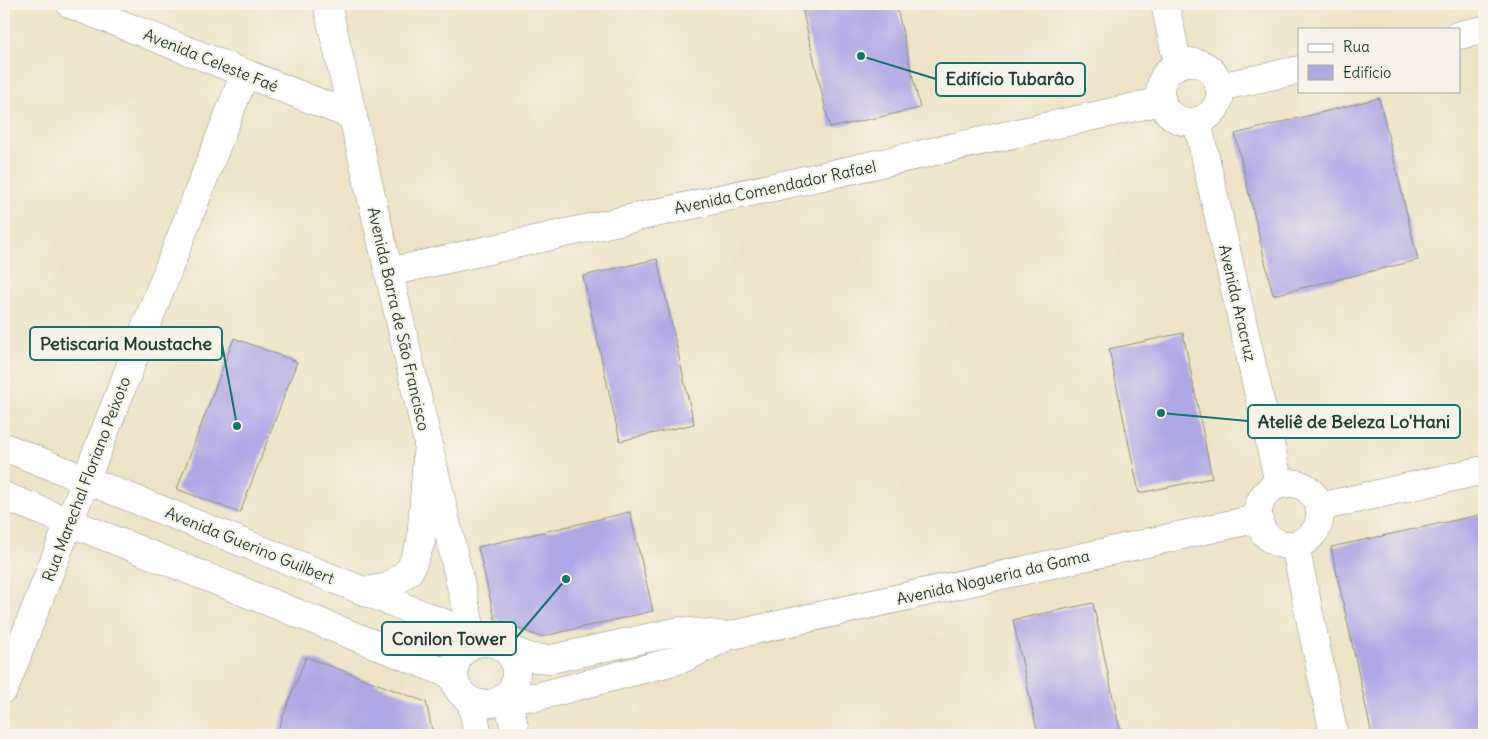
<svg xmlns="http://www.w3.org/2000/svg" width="1488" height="739" font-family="Delius,sans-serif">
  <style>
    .building { fill: #b0a8e5 }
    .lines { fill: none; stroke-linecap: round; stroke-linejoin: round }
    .minor-casing { stroke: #86907d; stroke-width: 29 }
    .tertiary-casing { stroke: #86907d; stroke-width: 29 }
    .secondary-casing { stroke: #86907d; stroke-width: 29 }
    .minor { stroke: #fff; stroke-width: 28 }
    .tertiary { stroke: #fff; stroke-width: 28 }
    .secondary { stroke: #fff; stroke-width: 28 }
    .labels { text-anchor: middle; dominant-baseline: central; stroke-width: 4.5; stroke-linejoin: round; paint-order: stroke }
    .street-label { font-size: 16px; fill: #1f3d34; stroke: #f7f3e8 }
    .leader { fill: none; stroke: #0f766e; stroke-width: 2 }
    .callout-dot { fill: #0f766e; stroke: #f7f3e8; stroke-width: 2 }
    .callout { fill: #f7f3e8; stroke: #0f766e; stroke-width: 2 }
    .callout-label { font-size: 18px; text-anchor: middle; font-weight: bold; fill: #1f3d34 }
  </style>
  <rect width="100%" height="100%" fill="#f7f3e8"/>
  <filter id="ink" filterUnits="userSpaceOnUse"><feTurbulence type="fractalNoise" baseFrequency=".02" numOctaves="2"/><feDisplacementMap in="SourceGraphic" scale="10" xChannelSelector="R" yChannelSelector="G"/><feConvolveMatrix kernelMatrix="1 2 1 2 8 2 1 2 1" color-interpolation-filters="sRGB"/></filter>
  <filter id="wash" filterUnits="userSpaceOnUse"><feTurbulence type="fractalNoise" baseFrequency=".0096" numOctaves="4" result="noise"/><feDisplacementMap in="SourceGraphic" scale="20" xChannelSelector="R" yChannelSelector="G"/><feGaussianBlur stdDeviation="1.12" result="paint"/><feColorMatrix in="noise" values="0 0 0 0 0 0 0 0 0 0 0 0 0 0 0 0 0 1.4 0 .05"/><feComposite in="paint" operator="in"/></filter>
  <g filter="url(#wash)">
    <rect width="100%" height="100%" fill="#eee3c6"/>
    <g id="blocks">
      <!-- building -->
      <g class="building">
        <path d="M801,4H896L920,108L830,128Z"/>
        <path d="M1379,98L1418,260L1273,295L1235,134Z"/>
        <path d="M657,259L694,424L620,441L583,276Z"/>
        <path d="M1183,333L1212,478L1139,493L1109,349Z"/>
        <path d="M234,338L297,362L240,513L177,489Z"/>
        <path d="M630,512L653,611L540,637L495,619L478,547Z"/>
        <path d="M1484,514V735H1372L1331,547Z"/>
        <path d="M1093,603L1121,735H1038L1013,620Z"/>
        <path d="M306,657L426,702L433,735H276Z"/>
      </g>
    </g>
  </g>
  <g filter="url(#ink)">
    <use href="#blocks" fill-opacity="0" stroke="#86907d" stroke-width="1"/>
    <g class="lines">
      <defs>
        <g id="minor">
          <path d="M70,4L353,116"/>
          <path d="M1165,4L1178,65"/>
          <path d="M1459,35L1484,30"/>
          <circle cx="1190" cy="92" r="30"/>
          <path d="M1219,87L1299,70"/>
          <path d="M1197,121L1279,484"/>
          <path d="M389,272L1162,101"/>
          <path d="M1295,545L1334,735"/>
          <path d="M4,689L245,73"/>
          <path d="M507,695L516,735"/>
          <path d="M471,701L478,735"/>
        </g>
        <path id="tertiary" d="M327,4L472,634"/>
        <g id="secondary">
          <path d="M4,447L531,658L551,659L680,631L728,636"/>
          <circle cx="1289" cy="514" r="31"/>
          <path d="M4,496L454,676"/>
          <path d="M1320,507L1484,470"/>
          <path d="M363,591L389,587L410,570L421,542L428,442"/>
          <circle cx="485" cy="673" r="31"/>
          <path d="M507,695L536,697L682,659L728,636L1259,518"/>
        </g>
      </defs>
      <!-- minor casing -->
      <use href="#minor" class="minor-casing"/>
      <!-- tertiary casing -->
      <use href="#tertiary" class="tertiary-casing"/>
      <!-- secondary casing -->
      <use href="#secondary" class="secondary-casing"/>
      <!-- minor -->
      <use href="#minor" class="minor"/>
      <!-- tertiary -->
      <use href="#tertiary" class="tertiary"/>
      <!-- secondary -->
      <use href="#secondary" class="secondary"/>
    </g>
  </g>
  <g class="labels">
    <!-- street labels -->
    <g class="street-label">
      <text transform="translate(211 60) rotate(22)">Avenida Celeste Faé</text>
      <text transform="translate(775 187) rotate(-12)">Avenida Comendador Rafael</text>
      <text transform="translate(1238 303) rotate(77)">Avenida Aracruz</text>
      <text transform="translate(399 319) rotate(77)">Avenida Barra de São Francisco</text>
      <text transform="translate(86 479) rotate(-69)">Rua Marechal Floriano Peixoto</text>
      <text transform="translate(250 545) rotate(22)">Avenida Guerino Guilbert</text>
      <text transform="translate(993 577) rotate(-13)">Avenida Nogueria da Gama</text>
    </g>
  </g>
  <!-- callouts -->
  <path class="leader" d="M861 56L936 79M237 426L222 344M1161 413L1248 421M566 579L516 638"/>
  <g class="callout-dot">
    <circle cx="861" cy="56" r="5"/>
    <circle cx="237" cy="426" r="5"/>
    <circle cx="1161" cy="413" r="5"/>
    <circle cx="566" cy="579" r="5"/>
  </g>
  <g class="callout">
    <rect x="936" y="63" width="149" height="33" rx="5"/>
    <rect x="30" y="327" width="192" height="33" rx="5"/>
    <rect x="1248" y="405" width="212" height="33" rx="5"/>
    <rect x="382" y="622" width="134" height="33" rx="5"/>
  </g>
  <g class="callout-label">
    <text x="1010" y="85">Edifício Tubarâo</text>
    <text x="126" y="350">Petiscaria Moustache</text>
    <text x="1354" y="428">Ateliê de Beleza Lo'Hani</text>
    <text x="449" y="645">Conilon Tower</text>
  </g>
  <!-- margin -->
  <rect width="1488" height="739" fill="none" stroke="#f7f3e8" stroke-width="20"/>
  <!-- legend -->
  <rect x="1298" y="28" width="162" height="65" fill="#f7f3e8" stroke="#a1aaa0"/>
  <rect x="1308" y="44" width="25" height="8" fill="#ffffff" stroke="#a1aaa0"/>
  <text x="1343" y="52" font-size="15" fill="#1f3d34">Rua</text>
  <rect x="1308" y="65" width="25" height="15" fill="#b0a8e5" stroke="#a1aaa0"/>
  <text x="1343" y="78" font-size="15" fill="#1f3d34">Edifício</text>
</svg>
